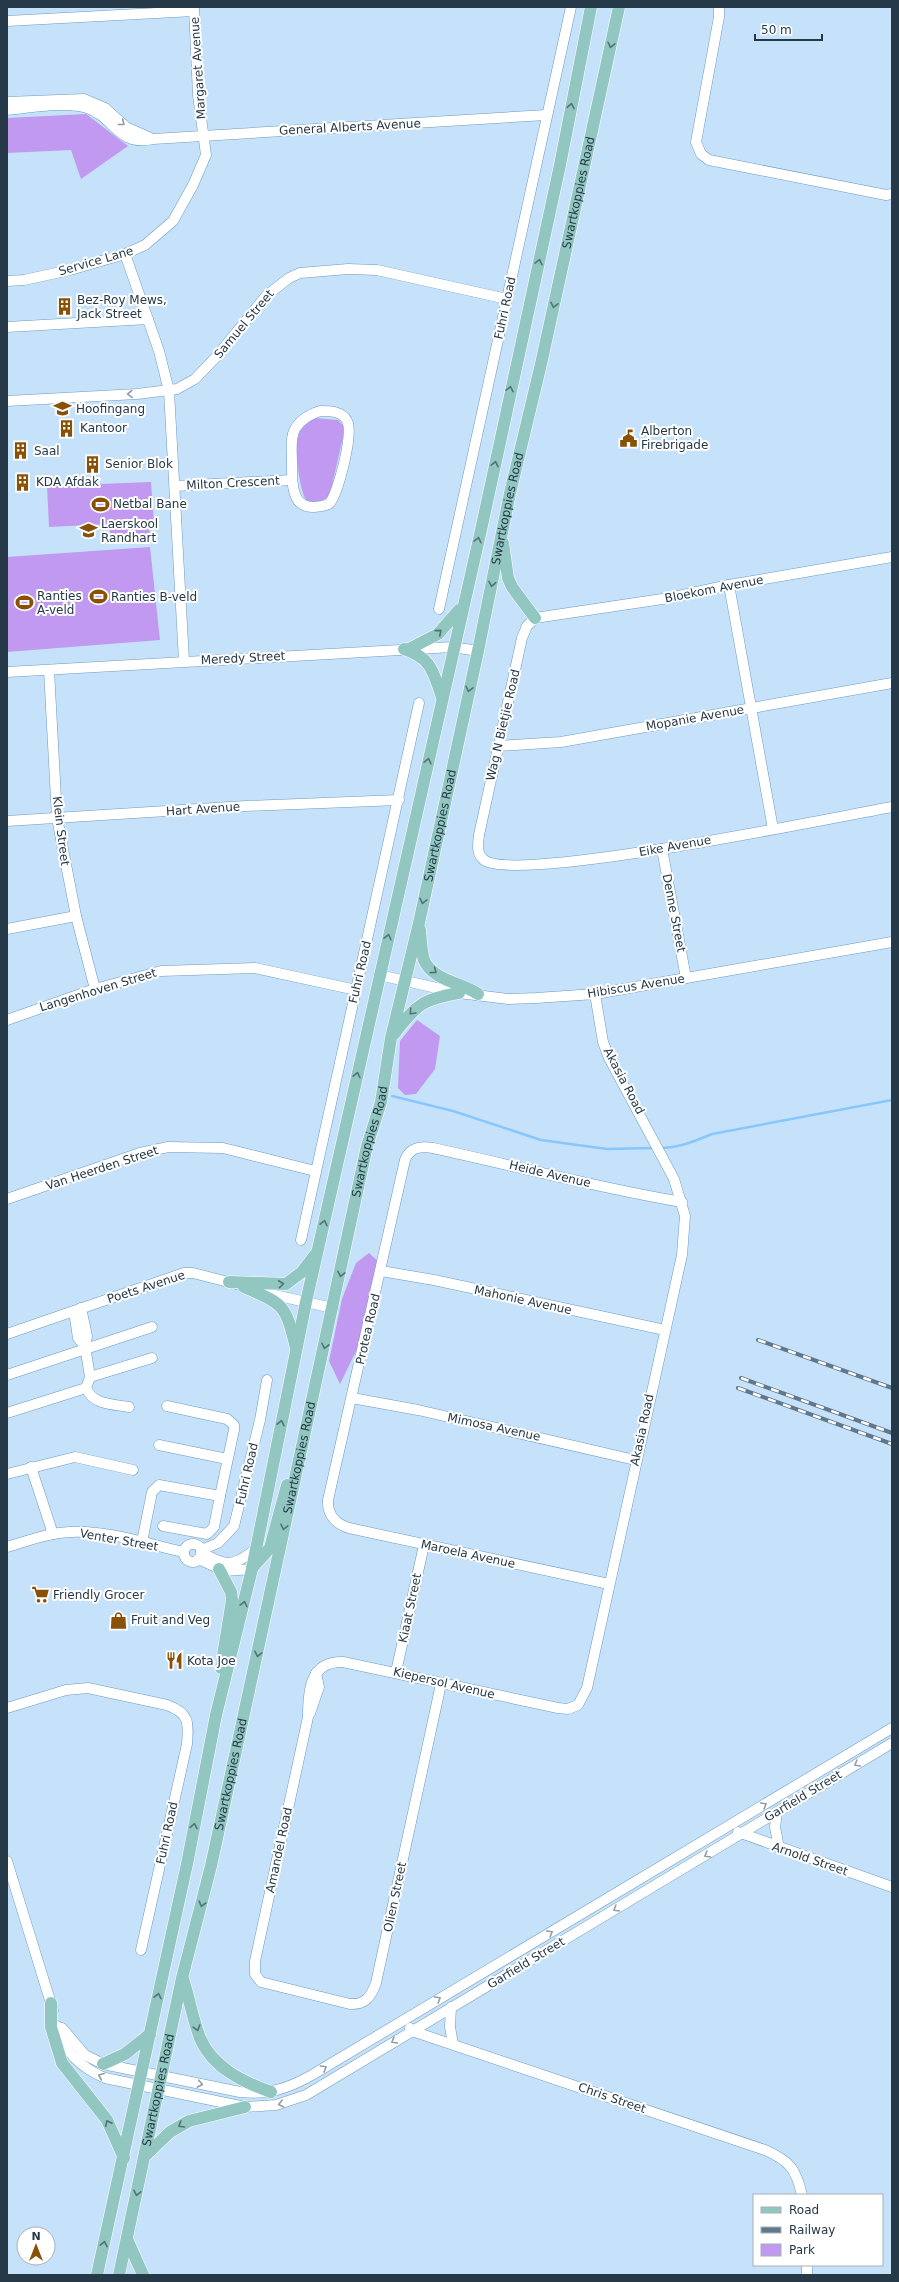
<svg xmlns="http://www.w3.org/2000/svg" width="899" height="2282" font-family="'DejaVu Sans',sans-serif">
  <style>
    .green { fill: #c199f0 }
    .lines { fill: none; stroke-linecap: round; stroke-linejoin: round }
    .stream { stroke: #87c7fb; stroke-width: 2.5 }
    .minor-casing { stroke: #6c9ac0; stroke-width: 11 }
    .major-casing { stroke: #fff; stroke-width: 13 }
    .minor { stroke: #fff; stroke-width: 10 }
    .major { stroke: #91c7c0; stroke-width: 12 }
    .rail-casing { stroke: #61788b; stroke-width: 4 }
    .rail { stroke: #fff; stroke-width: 2.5; stroke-dasharray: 8; stroke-linecap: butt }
    .oneway { stroke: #517279 }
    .oneway2 { stroke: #929ca4 }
    .labels { text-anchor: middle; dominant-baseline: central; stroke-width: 4; stroke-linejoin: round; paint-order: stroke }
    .street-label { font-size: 12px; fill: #263949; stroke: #fff }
    .poi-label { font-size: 12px; fill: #263949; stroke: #fff; text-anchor: start }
  </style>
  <rect width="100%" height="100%" fill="#c6e2fb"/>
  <!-- green -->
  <g class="green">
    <path d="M86,114L128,146L81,179L71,150L7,153V118Z"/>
    <path d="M315,418L338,420L344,427V433L330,494C323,502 317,503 307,501C299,492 295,449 298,437C300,428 308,422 315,418Z"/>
    <path d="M151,482L154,522L149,523L150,537L111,539L109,524L49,527L47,486Z"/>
    <path d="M150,547L160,640L7,652V557Z"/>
    <path d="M417,1020L440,1036L435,1069L416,1094L405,1095L398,1088L400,1041Z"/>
    <path d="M369,1253L381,1264L362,1339L340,1384L329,1361L342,1299L356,1263Z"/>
  </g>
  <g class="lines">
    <!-- stream -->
    <g class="stream">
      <path d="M392,1096L453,1111L541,1140L607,1149L653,1148"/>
      <path d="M660,1148C679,1148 695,1141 712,1134L892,1100"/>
    </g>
    <defs>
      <g id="minor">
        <path d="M719,7V17L696,142L701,154L709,160L886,195L892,194"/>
        <path d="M7,21L194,11"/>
        <path d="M7,102L84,99L105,108L126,127L153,139C117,147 115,117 87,108C66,101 30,108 7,110"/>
        <path d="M153,139L546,115"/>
        <path d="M125,254L159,351L169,391L184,661"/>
        <path d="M7,281L24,280L70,270L125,254L145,245L173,221L193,185L206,155L198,95L194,7"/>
        <path d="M7,327L148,319"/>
        <path d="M7,401L137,394L177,389L195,379L218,355L266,296L289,278L300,273L348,269L377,270L507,299"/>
        <path d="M320,411C330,411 342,411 347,421C354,433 338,494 329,504C292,516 292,490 292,462C292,452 290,438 295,429C301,419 309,415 320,411Z"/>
        <path d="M175,486L292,480"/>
        <path d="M892,557L729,585L669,598L535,618L527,626L522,638L479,835C478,844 476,854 484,860C516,884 835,817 892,807"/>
        <path d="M729,585L773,829"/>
        <path d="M439,609L571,7"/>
        <path d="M49,670L57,818L76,916L95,989"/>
        <path d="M7,672L453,647L478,651"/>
        <path d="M498,746L561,742L892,683"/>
        <path d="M7,821L246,806L399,800"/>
        <path d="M662,849L686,978"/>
        <path d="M7,929L76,916"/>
        <path d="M379,975L459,993L508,999L536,998L595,994L892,942"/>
        <path d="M7,1020L95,989L161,971L255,968L356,990"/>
        <path d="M7,1199L140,1153L168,1147L223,1148L315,1171"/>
        <path d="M301,1240L419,703"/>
        <path d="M381,1271L434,1280L665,1330"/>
        <path d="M261,1292L333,1308"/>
        <path d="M74,1311L78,1338L85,1346"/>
        <path d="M7,1334L184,1273H193L236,1284"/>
        <path d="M7,1375L152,1327"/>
        <path d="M90,1377L152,1358"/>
        <path d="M86,1388C93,1405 113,1404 129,1407"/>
        <path d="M352,1398L418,1410L635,1460"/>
        <path d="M7,1413L86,1388L90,1377L85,1346L87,1336L81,1308"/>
        <path d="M159,1445L227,1459"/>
        <path d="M31,1467L53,1534"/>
        <path d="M7,1474L75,1457L133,1470"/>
        <path d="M163,1526L207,1534L214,1527L220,1496"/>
        <path d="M142,1542L152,1492L159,1485L220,1496L234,1430V1425L227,1419L167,1406"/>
        <circle cx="193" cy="1553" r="9"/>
        <path d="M7,1547C27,1541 48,1533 70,1532C107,1530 147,1544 184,1552"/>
        <path d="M201,1550L218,1543L234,1526L260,1420L267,1380"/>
        <path d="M201,1552C226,1567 233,1567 256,1549"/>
        <path d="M198,1559L225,1571L252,1569"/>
        <path d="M609,1584L349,1528C336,1524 327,1515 328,1500L405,1160C410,1147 421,1146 433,1148C516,1166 598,1188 682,1202"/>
        <path d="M396,1672L424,1545"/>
        <path d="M441,1684L376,1983C371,1997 365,2005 350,2004L261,1982L255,1974V1961L308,1717C308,1690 310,1661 343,1662L558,1708L568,1709L578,1705L587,1688L682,1255L685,1216L674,1179L609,1058L603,1042L595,994"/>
        <path d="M7,1708L66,1690L88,1688L167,1705C189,1713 189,1722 187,1744L141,1950"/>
        <path d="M310,1713L319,1687L316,1673"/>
        <path d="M777,1812L775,1827L779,1848"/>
        <path d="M738,1832L892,1887"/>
        <path d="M7,1861L53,2010"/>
        <path d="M451,2007L450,2027L453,2044"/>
        <path d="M57,2026C63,2051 82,2068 105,2078L245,2107L276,2105L306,2095L892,1743"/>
        <path d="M62,2028L85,2055L103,2064L240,2092C268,2095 287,2089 312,2075L892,1728"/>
        <path d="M410,2028L412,2031L765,2150C790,2161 796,2169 802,2195"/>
        <path d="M807,2275V2265"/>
      </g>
      <g id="major">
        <path d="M503,543L508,578L512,587L535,618"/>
        <path d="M404,649C432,658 433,672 442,697"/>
        <path d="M409,649L438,634L459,610"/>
        <path d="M420,930C421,940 421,951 424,960C432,980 462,983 478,994"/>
        <path d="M394,1034C417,1004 423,999 459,993"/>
        <path d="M229,1282L286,1284L302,1272L315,1255"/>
        <path d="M244,1287C285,1305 285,1304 296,1348"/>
        <path d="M252,1568L270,1548L287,1485"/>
        <path d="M219,1569L231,1592L232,1600L221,1668"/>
        <path d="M183,1979C189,1997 193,2020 200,2038C213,2068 243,2082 271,2092"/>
        <path d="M51,2003V2027L62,2063L107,2120L124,2158"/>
        <path d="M103,2064L125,2054L150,2034"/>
        <path d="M146,2155L170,2132L189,2121L245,2107"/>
        <path d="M127,2239L143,2275"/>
        <path d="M97,2275L187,1864L216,1715L252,1569L306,1302L481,530L560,165L591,7"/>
        <path id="s1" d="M119,2275L182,1978L211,1866L367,1146L381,1102L391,1038L419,923L478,651L510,493L541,364L619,7"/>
      </g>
    </defs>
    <!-- minor casing -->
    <use href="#minor" class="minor-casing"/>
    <!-- major casing -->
    <use href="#major" class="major-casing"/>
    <!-- minor -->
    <use href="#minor" class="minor"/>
    <!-- major -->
    <use href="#major" class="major"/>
    <defs>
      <g id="rail">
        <path d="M758,1340L892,1388"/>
        <path d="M741,1378L892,1433"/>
        <path d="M738,1388L892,1444"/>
      </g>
    </defs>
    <!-- rail casing -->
    <use href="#rail" class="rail-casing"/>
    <!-- rail -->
    <use href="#rail" class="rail"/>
  </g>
  <!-- one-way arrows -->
  <defs><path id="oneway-chevron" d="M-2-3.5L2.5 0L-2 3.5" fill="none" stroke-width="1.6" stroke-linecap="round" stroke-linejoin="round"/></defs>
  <g class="oneway">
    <use href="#oneway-chevron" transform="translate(611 45) rotate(103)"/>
    <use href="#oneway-chevron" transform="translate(571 106) rotate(-79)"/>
    <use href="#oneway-chevron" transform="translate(539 262) rotate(-77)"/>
    <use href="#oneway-chevron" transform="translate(554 305) rotate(102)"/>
    <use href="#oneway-chevron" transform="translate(510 389) rotate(-78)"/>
    <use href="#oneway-chevron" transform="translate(495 464) rotate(-78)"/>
    <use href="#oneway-chevron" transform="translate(478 540) rotate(-77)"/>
    <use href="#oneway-chevron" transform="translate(492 584) rotate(101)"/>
    <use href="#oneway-chevron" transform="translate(439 632) rotate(-40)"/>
    <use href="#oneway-chevron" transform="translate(469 689) rotate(103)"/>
    <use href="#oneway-chevron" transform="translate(428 761) rotate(-77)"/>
    <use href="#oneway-chevron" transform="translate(423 901) rotate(102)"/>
    <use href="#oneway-chevron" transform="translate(388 937) rotate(-77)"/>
    <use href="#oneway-chevron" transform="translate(434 971) rotate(37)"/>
    <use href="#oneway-chevron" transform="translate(412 1012) rotate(133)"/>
    <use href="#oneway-chevron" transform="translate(357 1075) rotate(-77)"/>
    <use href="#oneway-chevron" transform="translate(324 1223) rotate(-77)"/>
    <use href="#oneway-chevron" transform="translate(341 1274) rotate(102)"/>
    <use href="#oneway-chevron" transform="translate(281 1284) rotate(-6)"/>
    <use href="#oneway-chevron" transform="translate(325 1346) rotate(103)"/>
    <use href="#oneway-chevron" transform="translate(281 1423) rotate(-78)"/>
    <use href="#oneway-chevron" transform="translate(284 1527) rotate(102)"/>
    <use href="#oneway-chevron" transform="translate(244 1604) rotate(-77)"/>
    <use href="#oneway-chevron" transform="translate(258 1654) rotate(102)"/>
    <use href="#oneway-chevron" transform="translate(194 1826) rotate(-79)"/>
    <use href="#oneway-chevron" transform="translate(202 1904) rotate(105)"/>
    <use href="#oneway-chevron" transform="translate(158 1996) rotate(-78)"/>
    <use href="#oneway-chevron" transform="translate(197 2028) rotate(73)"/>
    <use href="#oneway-chevron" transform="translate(108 2123) rotate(-116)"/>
    <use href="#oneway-chevron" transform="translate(181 2125) rotate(149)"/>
    <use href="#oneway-chevron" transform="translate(137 2193) rotate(102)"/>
    <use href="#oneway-chevron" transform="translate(104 2244) rotate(-78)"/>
  </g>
  <g class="oneway2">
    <use href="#oneway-chevron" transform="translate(122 123) rotate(38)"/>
    <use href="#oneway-chevron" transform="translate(130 394) rotate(177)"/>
    <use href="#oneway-chevron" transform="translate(857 1764) rotate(149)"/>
    <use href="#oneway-chevron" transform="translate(764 1805) rotate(-31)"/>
    <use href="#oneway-chevron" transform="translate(707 1855) rotate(149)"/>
    <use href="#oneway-chevron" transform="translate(616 1909) rotate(149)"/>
    <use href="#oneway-chevron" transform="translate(550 1933) rotate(-31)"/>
    <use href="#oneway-chevron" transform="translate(438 1999) rotate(-31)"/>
    <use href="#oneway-chevron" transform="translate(394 2041) rotate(149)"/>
    <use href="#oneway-chevron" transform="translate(324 2068) rotate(-31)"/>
    <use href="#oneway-chevron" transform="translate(101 2076) rotate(-157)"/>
    <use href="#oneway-chevron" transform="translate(200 2084) rotate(11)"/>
    <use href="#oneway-chevron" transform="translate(281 2104) rotate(167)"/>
  </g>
  <!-- icons -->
  <defs>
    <symbol id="building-bare" viewBox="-9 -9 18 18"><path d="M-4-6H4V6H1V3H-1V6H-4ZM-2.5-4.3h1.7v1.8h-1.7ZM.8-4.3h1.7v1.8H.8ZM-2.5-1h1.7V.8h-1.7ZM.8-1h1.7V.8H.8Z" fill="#895105" stroke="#fff" stroke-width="2.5" paint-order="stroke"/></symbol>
    <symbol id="school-bare" viewBox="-9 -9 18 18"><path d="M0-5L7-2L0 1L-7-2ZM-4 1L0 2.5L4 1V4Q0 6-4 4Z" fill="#895105" stroke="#fff" stroke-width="2.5" paint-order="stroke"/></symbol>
    <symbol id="civic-bare" viewBox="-9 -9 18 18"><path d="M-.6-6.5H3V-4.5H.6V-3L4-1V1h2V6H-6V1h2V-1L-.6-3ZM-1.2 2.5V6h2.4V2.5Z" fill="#895105" stroke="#fff" stroke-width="2.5" paint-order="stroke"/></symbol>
    <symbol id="stadium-bare" viewBox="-9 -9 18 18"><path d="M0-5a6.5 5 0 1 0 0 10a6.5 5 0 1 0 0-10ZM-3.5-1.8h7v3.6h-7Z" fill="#895105" stroke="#fff" stroke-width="2.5" paint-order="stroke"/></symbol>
    <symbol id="supermarket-bare" viewBox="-9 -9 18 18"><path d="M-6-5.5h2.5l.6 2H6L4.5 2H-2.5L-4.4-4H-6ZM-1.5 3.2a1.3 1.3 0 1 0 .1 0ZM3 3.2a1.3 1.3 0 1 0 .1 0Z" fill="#895105" stroke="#fff" stroke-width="2.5" paint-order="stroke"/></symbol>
    <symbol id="shop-bare" viewBox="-9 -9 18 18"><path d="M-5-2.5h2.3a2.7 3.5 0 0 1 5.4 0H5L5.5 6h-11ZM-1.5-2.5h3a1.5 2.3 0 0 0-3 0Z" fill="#895105" stroke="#fff" stroke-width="2.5" paint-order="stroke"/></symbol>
    <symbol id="restaurant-bare" viewBox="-9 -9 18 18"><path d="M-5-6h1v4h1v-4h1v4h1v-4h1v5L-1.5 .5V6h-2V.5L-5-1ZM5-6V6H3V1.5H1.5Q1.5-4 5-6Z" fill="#895105" stroke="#fff" stroke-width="2.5" paint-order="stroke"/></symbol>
  </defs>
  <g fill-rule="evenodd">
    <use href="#building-bare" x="52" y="294" width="25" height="25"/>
    <use href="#school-bare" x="50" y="396" width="25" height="25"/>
    <use href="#building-bare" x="54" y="416" width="25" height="25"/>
    <use href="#civic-bare" x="616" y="426" width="25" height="25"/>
    <use href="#building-bare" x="8" y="438" width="25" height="25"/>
    <use href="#building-bare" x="80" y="452" width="25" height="25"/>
    <use href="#building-bare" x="10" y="470" width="25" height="25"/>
    <use href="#stadium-bare" x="88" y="492" width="25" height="25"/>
    <use href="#school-bare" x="76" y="518" width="25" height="25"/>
    <use href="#stadium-bare" x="86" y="584" width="25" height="25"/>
    <use href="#stadium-bare" x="12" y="590" width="25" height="25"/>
    <use href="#supermarket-bare" x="28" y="1582" width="25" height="25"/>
    <use href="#shop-bare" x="106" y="1608" width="25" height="25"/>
    <use href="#restaurant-bare" x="162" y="1648" width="25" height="25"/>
  </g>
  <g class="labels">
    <!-- street labels -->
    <g class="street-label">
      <text transform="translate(198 68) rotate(-94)">Margaret Avenue</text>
      <text transform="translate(350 127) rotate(-3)">General Alberts Avenue</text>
      <text stroke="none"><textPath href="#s1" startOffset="2133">Swartkoppies Road</textPath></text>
      <text transform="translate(96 261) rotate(-16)">Service Lane</text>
      <text transform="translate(505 308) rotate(-78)">Fuhri Road</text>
      <text transform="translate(244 324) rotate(-50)">Samuel Street</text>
      <text transform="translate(233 483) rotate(-3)">Milton Crescent</text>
      <text stroke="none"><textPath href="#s1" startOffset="1809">Swartkoppies Road</textPath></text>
      <text transform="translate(714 589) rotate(-11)">Bloekom Avenue</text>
      <text transform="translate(243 658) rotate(-3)">Meredy Street</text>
      <text transform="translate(695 718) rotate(-10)">Mopanie Avenue</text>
      <text transform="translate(503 725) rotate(-77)">Wag N Bietjie Road</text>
      <text transform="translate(203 809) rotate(-4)">Hart Avenue</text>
      <text stroke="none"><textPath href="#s1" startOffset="1485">Swartkoppies Road</textPath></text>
      <text transform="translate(61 831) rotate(83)">Klein Street</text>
      <text transform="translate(675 846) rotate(-10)">Eike Avenue</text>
      <text transform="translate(674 913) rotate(79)">Denne Street</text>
      <text transform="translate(360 972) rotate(-77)">Fuhri Road</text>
      <text transform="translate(636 986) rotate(-9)">Hibiscus Avenue</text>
      <text transform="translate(98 990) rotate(-17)">Langenhoven Street</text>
      <text transform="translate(624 1081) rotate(62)">Akasia Road</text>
      <text stroke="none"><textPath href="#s1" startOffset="1161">Swartkoppies Road</textPath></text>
      <text transform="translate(102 1168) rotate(-18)">Van Heerden Street</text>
      <text transform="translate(550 1174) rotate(13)">Heide Avenue</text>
      <text transform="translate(146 1287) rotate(-18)">Poets Avenue</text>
      <text transform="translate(523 1300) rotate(12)">Mahonie Avenue</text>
      <text transform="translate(368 1329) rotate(-77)">Protea Road</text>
      <text transform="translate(494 1427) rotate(12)">Mimosa Avenue</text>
      <text transform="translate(642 1430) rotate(-78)">Akasia Road</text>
      <text stroke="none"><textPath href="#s1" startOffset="837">Swartkoppies Road</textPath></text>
      <text transform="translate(247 1474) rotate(-77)">Fuhri Road</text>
      <text transform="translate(119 1540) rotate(10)">Venter Street</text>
      <text transform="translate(468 1554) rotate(12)">Maroela Avenue</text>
      <text transform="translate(410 1608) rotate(-78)">Kiaat Street</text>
      <text transform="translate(444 1683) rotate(13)">Kiepersol Avenue</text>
      <text stroke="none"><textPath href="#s1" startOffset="513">Swartkoppies Road</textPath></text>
      <text transform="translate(803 1796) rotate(-31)">Garfield Street</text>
      <text transform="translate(167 1833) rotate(-78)">Fuhri Road</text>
      <text transform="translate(279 1850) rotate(-78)">Amandel Road</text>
      <text transform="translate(810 1859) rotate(19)">Arnold Street</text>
      <text transform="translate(395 1897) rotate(-78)">Olien Street</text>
      <text transform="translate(526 1963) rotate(-31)">Garfield Street</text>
      <text stroke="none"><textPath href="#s1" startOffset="189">Swartkoppies Road</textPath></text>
      <text transform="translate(612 2098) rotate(19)">Chris Street</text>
    </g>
    <!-- poi labels -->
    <g class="poi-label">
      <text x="77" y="300">Bez-Roy Mews,<tspan x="77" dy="14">Jack Street</tspan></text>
      <text x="76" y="409">Hoofingang</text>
      <text x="80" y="428">Kantoor</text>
      <text x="641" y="431">Alberton<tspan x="641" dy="14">Firebrigade</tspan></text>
      <text x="34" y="451">Saal</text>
      <text x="105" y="464">Senior Blok</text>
      <text x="36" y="482">KDA Afdak</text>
      <text x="113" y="504">Netbal Bane</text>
      <text x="101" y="524">Laerskool<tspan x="101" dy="14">Randhart</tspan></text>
      <text x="37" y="596">Ranties<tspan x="37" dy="14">A-veld</tspan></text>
      <text x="111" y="597">Ranties B-veld</text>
      <text x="53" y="1595">Friendly Grocer</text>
      <text x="131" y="1620">Fruit and Veg</text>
      <text x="187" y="1661">Kota Joe</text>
    </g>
  </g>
  <!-- border -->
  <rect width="899" height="2282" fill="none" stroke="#263949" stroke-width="16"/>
  <!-- legend -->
  <rect x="753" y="2194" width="130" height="72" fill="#ffffff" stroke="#a8b0b6"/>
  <rect x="761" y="2207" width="20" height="6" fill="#91c7c0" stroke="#a8b0b6"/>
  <text x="789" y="2214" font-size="12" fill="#263949">Road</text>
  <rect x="761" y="2227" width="20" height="6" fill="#61788b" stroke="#a8b0b6"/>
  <text x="789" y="2234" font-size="12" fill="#263949">Railway</text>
  <rect x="761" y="2244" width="20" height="12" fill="#c199f0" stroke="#a8b0b6"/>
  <text x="789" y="2254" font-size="12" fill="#263949">Park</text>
  <!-- north arrow -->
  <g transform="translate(36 2246)"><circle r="19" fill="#ffffff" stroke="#a8b0b6"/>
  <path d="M0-3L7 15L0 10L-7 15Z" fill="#895105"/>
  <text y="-6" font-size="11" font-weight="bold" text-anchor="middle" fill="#263949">N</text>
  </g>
  <!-- scale -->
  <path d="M755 34v6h67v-6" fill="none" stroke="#263949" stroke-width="2"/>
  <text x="761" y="34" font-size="12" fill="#263949" stroke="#ffffff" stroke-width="3" paint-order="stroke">50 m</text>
</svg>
